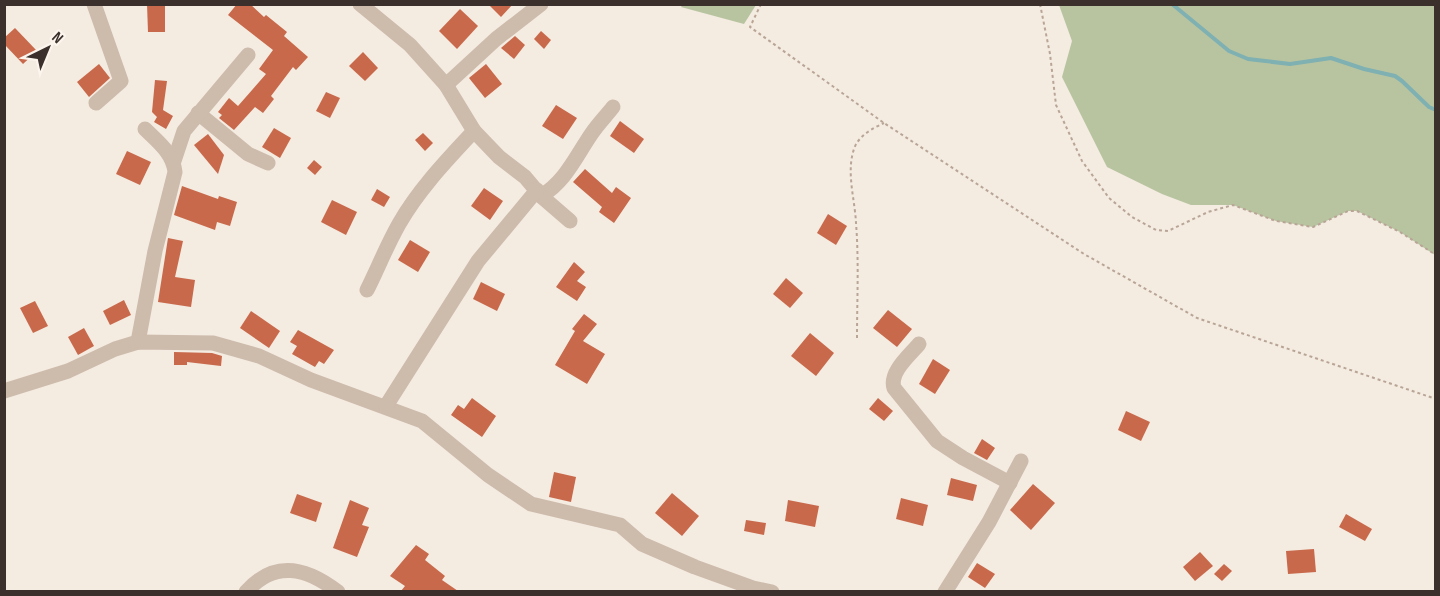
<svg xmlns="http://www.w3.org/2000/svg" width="1440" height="596" font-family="'Sofia Sans Condensed',sans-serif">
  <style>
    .green { fill: #b8c4a0 }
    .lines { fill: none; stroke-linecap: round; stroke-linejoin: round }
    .stream { stroke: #7fb0b2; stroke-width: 4 }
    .building { fill: #c8694b }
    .path { stroke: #b9a596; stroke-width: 2; stroke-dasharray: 3 3; stroke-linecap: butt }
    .minor { stroke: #cdbbac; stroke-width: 15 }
  </style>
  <rect width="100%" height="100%" fill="#f4ebe1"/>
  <!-- green -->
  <g class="green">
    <path d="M683,4H756V5L744,24L681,7Z"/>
    <path d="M1059,5H1435V255L1400,232L1357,211H1348L1313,227L1276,221L1233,205H1191L1162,194L1107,167L1062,77L1072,41Z"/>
  </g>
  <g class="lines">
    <!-- stream -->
    <path class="stream" d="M1172,4L1229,51L1248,59L1290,64L1331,58L1364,69L1395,76L1402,81L1429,107L1436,110"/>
  </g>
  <!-- building -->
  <g class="building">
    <path d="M147,4H165V32H148Z"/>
    <path d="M237,4H250L264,17L266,15L287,32L284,36L308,57L296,70L293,67L271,96L274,99L263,113L255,107L234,130L219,118L222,115L218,112L229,98L238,106L266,74L259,69L273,50L228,15Z"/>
    <path d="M488,4H513L501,17Z"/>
    <path d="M460,9L478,26L457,49L439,31Z"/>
    <path d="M15,28L37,51L23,64L4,44V38Z"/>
    <path d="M541,31L551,40L544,49L534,39Z"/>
    <path d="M515,36L525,45L514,59L501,48Z"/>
    <path d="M363,52L378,68L365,81L349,66Z"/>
    <path d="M99,64L110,78L89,97L77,82Z"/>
    <path d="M486,64L502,84L485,98L469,78Z"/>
    <path d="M155,80L167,81L163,110L173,116L166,129L154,122L157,117L152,112Z"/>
    <path d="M326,92L340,98L330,118L316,111Z"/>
    <path d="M556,105L577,118L563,139L542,126Z"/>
    <path d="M620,121L644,139L634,153L610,136Z"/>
    <path d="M274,128L291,138L280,158L262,147Z"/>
    <path d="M423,133L433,143L425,151L415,140Z"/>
    <path d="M208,134L224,155L218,174L194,145Z"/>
    <path d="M127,151L151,162L140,185L116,174Z"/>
    <path d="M314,160L322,167L315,175L307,168Z"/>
    <path d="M585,169L612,193L616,187L631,198L614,223L599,212L602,207L573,182Z"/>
    <path d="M182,186L218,199L219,196L237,202L230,226L217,222L215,230L174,215Z"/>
    <path d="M484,188L503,201L490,220L471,206Z"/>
    <path d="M377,189L390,197L384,207L371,200Z"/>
    <path d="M332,200L357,212L346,235L321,222Z"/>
    <path d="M828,214L847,226L836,245L817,233Z"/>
    <path d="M168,238L183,241L175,277L195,280L191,307L158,302Z"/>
    <path d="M410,240L430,252L418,272L398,260Z"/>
    <path d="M574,262L585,272L577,281L586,287L577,301L556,287Z"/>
    <path d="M786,278L803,293L790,308L773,294Z"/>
    <path d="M481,282L505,294L497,311L473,299Z"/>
    <path d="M124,300L131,315L110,325L103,311Z"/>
    <path d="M35,301L48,326L33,333L20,308Z"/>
    <path d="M888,310L912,329L897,347L873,328Z"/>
    <path d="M251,311L280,331L269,348L240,328Z"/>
    <path d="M584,314L597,324L583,341L605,354L587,384L555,365L575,331L572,329Z"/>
    <path d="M84,328L94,346L78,355L68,337Z"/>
    <path d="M298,330L334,350L324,364L319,361L315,367L292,354L297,346L290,342Z"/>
    <path d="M810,333L834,353L816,376L791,356Z"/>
    <path d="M174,352L212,353L222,356L221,366L187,362V365H174Z"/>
    <path d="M933,359L950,370L935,394L919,384Z"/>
    <path d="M472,398L496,416L482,437L451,415L458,405L464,409Z"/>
    <path d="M878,398L893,411L884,421L869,409Z"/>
    <path d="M1126,411L1150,422L1141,441L1118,430Z"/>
    <path d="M982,439L995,448L987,460L974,453Z"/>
    <path d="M554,472L576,477L571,502L549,497Z"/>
    <path d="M951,478L977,485L973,501L947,495Z"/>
    <path d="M1033,484L1055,503L1031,530L1010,510Z"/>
    <path d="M672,493L699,516L682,536L655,513Z"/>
    <path d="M297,494L322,503L316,522L290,513Z"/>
    <path d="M901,498L928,505L923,526L896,519Z"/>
    <path d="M350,500L369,508L362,525L369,527L357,557L333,548Z"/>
    <path d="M788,500L819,506L815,527L785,521Z"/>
    <path d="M1346,514L1372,529L1365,541L1339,527Z"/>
    <path d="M746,520L766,523L764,535L744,531Z"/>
    <path d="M416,545L429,554L425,560L445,576L442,580L458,591H401L405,586L390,576Z"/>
    <path d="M1314,549L1316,572L1288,574L1286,551Z"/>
    <path d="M1200,552L1213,566L1195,581L1183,567Z"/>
    <path d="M977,563L995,574L985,588L968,577Z"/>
    <path d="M1224,564L1232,571L1222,581L1214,574Z"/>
  </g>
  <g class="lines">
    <!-- path -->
    <g class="path">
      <path d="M761,4L750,27L884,123L1084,254L1197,318L1436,399"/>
      <path d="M1040,4L1050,54L1056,105L1082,161L1109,198L1132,217L1156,230L1168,231L1208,212L1233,205L1276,221L1313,227L1348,211H1357L1400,232L1436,255"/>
      <path d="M857,338C857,300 859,261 856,223C855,200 846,172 854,149C858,136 873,128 884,123"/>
    </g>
    <!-- minor -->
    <g class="minor">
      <path d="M94,4L121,81L96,103"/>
      <path d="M360,4L410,45L446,85L474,131L499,157L525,177L541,196L570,221"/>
      <path d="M446,85L496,39L541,4"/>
      <path d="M198,113L248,154L268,163"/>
      <path d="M174,161L184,131L248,55"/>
      <path d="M541,196C566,181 576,156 592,133C598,124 606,116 613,107"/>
      <path d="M367,290C378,268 387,245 399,224C419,189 447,160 474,131"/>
      <path d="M138,342L155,251L175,172C173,153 158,142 145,129"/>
      <path d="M919,344C910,355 889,372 894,388L937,441L963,458L1010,483"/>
      <path d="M4,391L68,371L115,349L138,342L213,343L259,356L311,380L422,421L488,475L531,504L620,525L642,544L695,567L753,588L772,592"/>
      <path d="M386,406L478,261L537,190"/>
      <path d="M246,592C275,559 307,568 338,592"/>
      <path d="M945,592L989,522L1021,461"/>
    </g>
  </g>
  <!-- border -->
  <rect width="1440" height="596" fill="none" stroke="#3b302b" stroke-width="12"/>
  <!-- north arrow -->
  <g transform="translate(48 48) rotate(43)" stroke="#fbf5ee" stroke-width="4.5" paint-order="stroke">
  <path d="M0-4.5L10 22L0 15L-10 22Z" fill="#3b302b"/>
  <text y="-9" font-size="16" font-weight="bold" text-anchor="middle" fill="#3b302b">N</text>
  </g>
</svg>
